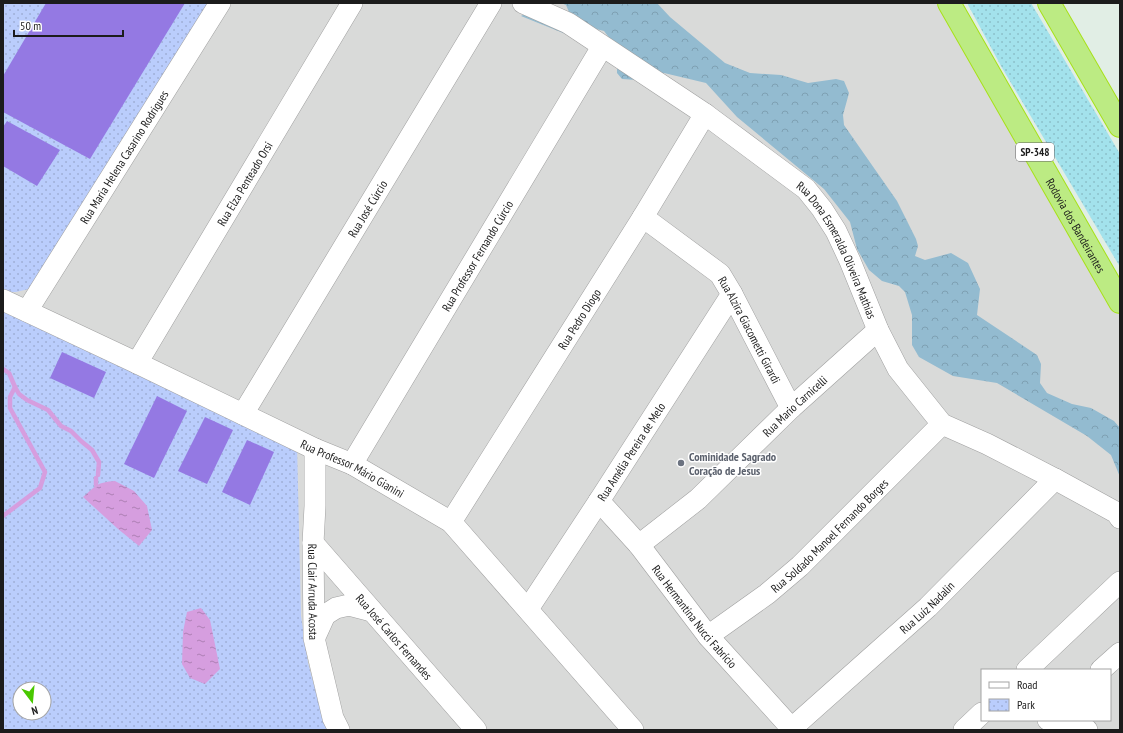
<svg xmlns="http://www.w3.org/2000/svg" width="1123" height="733" font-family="'PT Sans Narrow',sans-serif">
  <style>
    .residential { fill: #d9dad9; fill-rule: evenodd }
    .grass { fill: url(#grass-dots) }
    .forest { fill: url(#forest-crowns) }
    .park { fill: url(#park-dots); fill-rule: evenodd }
    .pitch { fill: #9479e3 }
    .water { fill: url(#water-ripples) }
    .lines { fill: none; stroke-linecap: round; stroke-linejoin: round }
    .stream { stroke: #d69edf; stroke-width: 4.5 }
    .minor-casing { stroke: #a0a0a0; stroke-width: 22 }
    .highway-casing { stroke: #a7e119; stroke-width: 24 }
    .minor { stroke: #fff; stroke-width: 21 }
    .highway { stroke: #bceb83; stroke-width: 22 }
    .worship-dot { fill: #6b7280; stroke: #fff; stroke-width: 1.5 }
    .labels { text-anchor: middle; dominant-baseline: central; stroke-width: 3; stroke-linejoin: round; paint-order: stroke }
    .shield { fill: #fff; stroke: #606060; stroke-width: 1 }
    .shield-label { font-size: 11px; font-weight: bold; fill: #1c1c1c }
    .street-label { font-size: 12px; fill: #1c1c1c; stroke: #fff }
    .worship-label { font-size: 12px; font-weight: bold; fill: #5b616d; stroke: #fff; text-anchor: start }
  </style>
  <defs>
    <pattern id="grass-dots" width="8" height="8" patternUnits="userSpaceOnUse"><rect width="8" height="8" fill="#a3e2ec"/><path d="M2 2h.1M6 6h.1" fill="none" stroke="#8cc1ca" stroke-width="1.8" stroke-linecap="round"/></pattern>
    <pattern id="forest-crowns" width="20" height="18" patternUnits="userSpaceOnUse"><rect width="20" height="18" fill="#93bbd0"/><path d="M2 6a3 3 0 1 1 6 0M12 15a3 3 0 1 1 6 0" fill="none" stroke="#7ea0b2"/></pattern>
    <pattern id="park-dots" width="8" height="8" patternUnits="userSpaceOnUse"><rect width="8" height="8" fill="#bacdfc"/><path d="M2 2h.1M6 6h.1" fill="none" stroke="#9fafd7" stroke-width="1.8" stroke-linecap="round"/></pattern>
    <pattern id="water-ripples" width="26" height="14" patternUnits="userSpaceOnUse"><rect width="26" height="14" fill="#d69edf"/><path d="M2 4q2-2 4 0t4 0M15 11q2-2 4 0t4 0" fill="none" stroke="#ad80b4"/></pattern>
  </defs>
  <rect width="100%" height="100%" fill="#e1eee5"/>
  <!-- residential -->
  <path class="residential" d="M3,3H949L1120,302V730H3ZM982,670H1110V720H982ZM20,689H44V713H20Z"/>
  <!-- grass -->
  <path class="grass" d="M967,3H1031L1120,154V267L1001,66Z"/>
  <!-- forest -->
  <path class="forest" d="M561,3H657L670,17L725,63L750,73L781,75L808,83L836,79L844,81L849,93L843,115L844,125L897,201L916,239L918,246L915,256L925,260L951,253L968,263L980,289L977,315L1037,355L1041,364L1040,383L1047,393L1072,404L1091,408L1114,421L1120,428V477L1111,455L1087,436L997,383L953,376L919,357L912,345V315L905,292L899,286L882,281L869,270L857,249L850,222L824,189L737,117L706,83L664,73L650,74L637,80L622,79L617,73V48L604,31L596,29L568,35L521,16L529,12H569L566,5Z"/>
  <!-- park -->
  <g class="park">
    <path d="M3,3H210L29,289L16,292H3Z"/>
    <path d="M3,306L297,444L301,616L308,663L322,714L328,730H3ZM20,689H44V713H20Z"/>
  </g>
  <!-- pitch -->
  <g class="pitch">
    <path d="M46,3H185L90,159L3,112V76Z"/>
    <path d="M7,121L60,150L37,186L3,166V127Z"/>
    <path d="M62,352L106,372L94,398L50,378Z"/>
    <path d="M157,396L187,411L154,478L124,464Z"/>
    <path d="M205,417L233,430L207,484L178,471Z"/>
    <path d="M247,440L274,452L250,505L222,492Z"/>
  </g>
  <!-- water -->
  <g class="water">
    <path d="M115,481L134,491L147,506L152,530L139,546L118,529L83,497C96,486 97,482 115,481Z"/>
    <path d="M201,608L210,620L220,669L205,684L190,678L182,664L183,632L187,612Z"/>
  </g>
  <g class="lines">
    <!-- stream -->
    <g class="stream">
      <path d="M3,369L9,373L15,387L10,397V408L45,472L40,488L3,516"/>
      <path d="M15,387L19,394L27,400L48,410L61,426L71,431L81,441L92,450L99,462L98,475"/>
      <path d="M96,485V478"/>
    </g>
    <defs>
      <g id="minor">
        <path id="s1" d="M523,3L568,23L705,114L806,189L822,209L836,231L850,261L878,330L898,369L942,424L987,444L1055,479L1117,513L1120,518"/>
        <path id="s2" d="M643,217L720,274L732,294L791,408"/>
        <path id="s3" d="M3,300L137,363L315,449L352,464L451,522L633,730"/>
        <path id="s4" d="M27,311L220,3"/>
        <path id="s5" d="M137,363L352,3"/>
        <path id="s6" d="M243,414L491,3"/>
        <path id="s7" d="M315,449V506L313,543L314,638L333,718L339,730"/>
        <path id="s8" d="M352,464L602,47"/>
        <path id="s9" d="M599,501L639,545L708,636L793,730"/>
        <path id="s10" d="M451,522L643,217L705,114"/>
        <path id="s11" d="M313,543L476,730"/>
        <path id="s12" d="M639,545L698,499L791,408L878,330"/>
        <path id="s13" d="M528,609L599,501L732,294"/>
        <path id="s14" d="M708,636L767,594L800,566L942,424"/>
        <path d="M315,637L325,615L336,608L349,605L372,611"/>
        <path d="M1027,670L1120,582"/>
        <path d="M1101,670L1120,653"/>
        <path d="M1048,720L1087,730"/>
        <path id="s15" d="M792,728L928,607L1055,479"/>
        <path d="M964,730L982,713"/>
      </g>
      <g id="highway">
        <path id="s16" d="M949,3L1120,302"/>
        <path d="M1049,3L1120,126"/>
      </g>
    </defs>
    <!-- minor casing -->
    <use href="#minor" class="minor-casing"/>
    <!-- highway casing -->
    <use href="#highway" class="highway-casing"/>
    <!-- minor -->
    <use href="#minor" class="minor"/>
    <!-- highway -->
    <use href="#highway" class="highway"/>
  </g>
  <!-- markers -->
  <circle class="worship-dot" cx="681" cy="463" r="4"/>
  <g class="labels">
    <!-- shield labels -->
    <rect class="shield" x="1016" y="143" width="38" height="18" rx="3"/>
    <g class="shield-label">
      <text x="1035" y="152">SP-348</text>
    </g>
    <!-- street labels -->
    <g class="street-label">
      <text stroke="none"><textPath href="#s4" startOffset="182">Rua Maria Helena Casarino Rodrigues</textPath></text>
      <text stroke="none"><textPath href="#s5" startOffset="209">Rua Elza Penteado Orsi</textPath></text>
      <text stroke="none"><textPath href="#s6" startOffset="240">Rua José Cúrcio</textPath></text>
      <text stroke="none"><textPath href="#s16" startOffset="256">Rodovia dos Bandeirantes</textPath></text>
      <text stroke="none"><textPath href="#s1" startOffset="408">Rua Dona Esmeralda Oliveira Mathias</textPath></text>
      <text stroke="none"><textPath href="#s8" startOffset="243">Rua Professor Fernando Cúrcio</textPath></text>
      <text stroke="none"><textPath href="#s10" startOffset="240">Rua Pedro Diogo</textPath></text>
      <text stroke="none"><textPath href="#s2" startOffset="159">Rua Alzira Giacometti Girardi</textPath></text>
      <text stroke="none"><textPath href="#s12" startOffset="209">Rua Mario Carnicelli</textPath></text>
      <text stroke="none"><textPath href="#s13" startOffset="188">Rua Amélia Pereira de Melo</textPath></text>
      <text stroke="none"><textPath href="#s3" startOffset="388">Rua Professor Mário Gianini</textPath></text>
      <text stroke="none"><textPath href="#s14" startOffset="158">Rua Soldado Manoel Fernando Borges</textPath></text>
      <text stroke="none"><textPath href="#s7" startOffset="143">Rua Clair Arruda Acosta</textPath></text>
      <text stroke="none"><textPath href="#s15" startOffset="181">Rua Luíz Nadalin</textPath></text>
      <text stroke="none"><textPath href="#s9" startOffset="150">Rua Hermantina Nucci Fabrício</textPath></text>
      <text stroke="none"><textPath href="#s11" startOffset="124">Rua José Carlos Fernandes</textPath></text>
    </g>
    <!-- worship labels -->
    <g class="worship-label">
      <text x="689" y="456">Cominidade Sagrado<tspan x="689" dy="14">Coração de Jesus</tspan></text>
    </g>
  </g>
  <!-- border -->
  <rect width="1123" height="733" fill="none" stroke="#1c1c1c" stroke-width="8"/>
  <!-- legend -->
  <rect x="981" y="669" width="130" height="52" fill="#ffffff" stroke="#a4a4a4"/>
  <rect x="989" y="682" width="20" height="6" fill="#ffffff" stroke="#a4a4a4"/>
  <text x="1017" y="689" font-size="12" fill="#1c1c1c">Road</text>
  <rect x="989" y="699" width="20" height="12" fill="url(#park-dots)" stroke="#a4a4a4"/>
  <text x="1017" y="709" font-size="12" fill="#1c1c1c">Park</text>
  <!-- north arrow -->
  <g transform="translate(32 701) rotate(164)"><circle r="19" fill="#ffffff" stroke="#a4a4a4"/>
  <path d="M0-3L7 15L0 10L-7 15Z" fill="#49c800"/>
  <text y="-6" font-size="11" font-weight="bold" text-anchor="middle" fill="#1c1c1c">N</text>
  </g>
  <!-- scale -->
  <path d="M14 30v6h109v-6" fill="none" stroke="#1c1c1c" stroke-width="2"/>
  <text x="20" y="30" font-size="12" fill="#1c1c1c" stroke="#ffffff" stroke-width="3" paint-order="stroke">50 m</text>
</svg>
